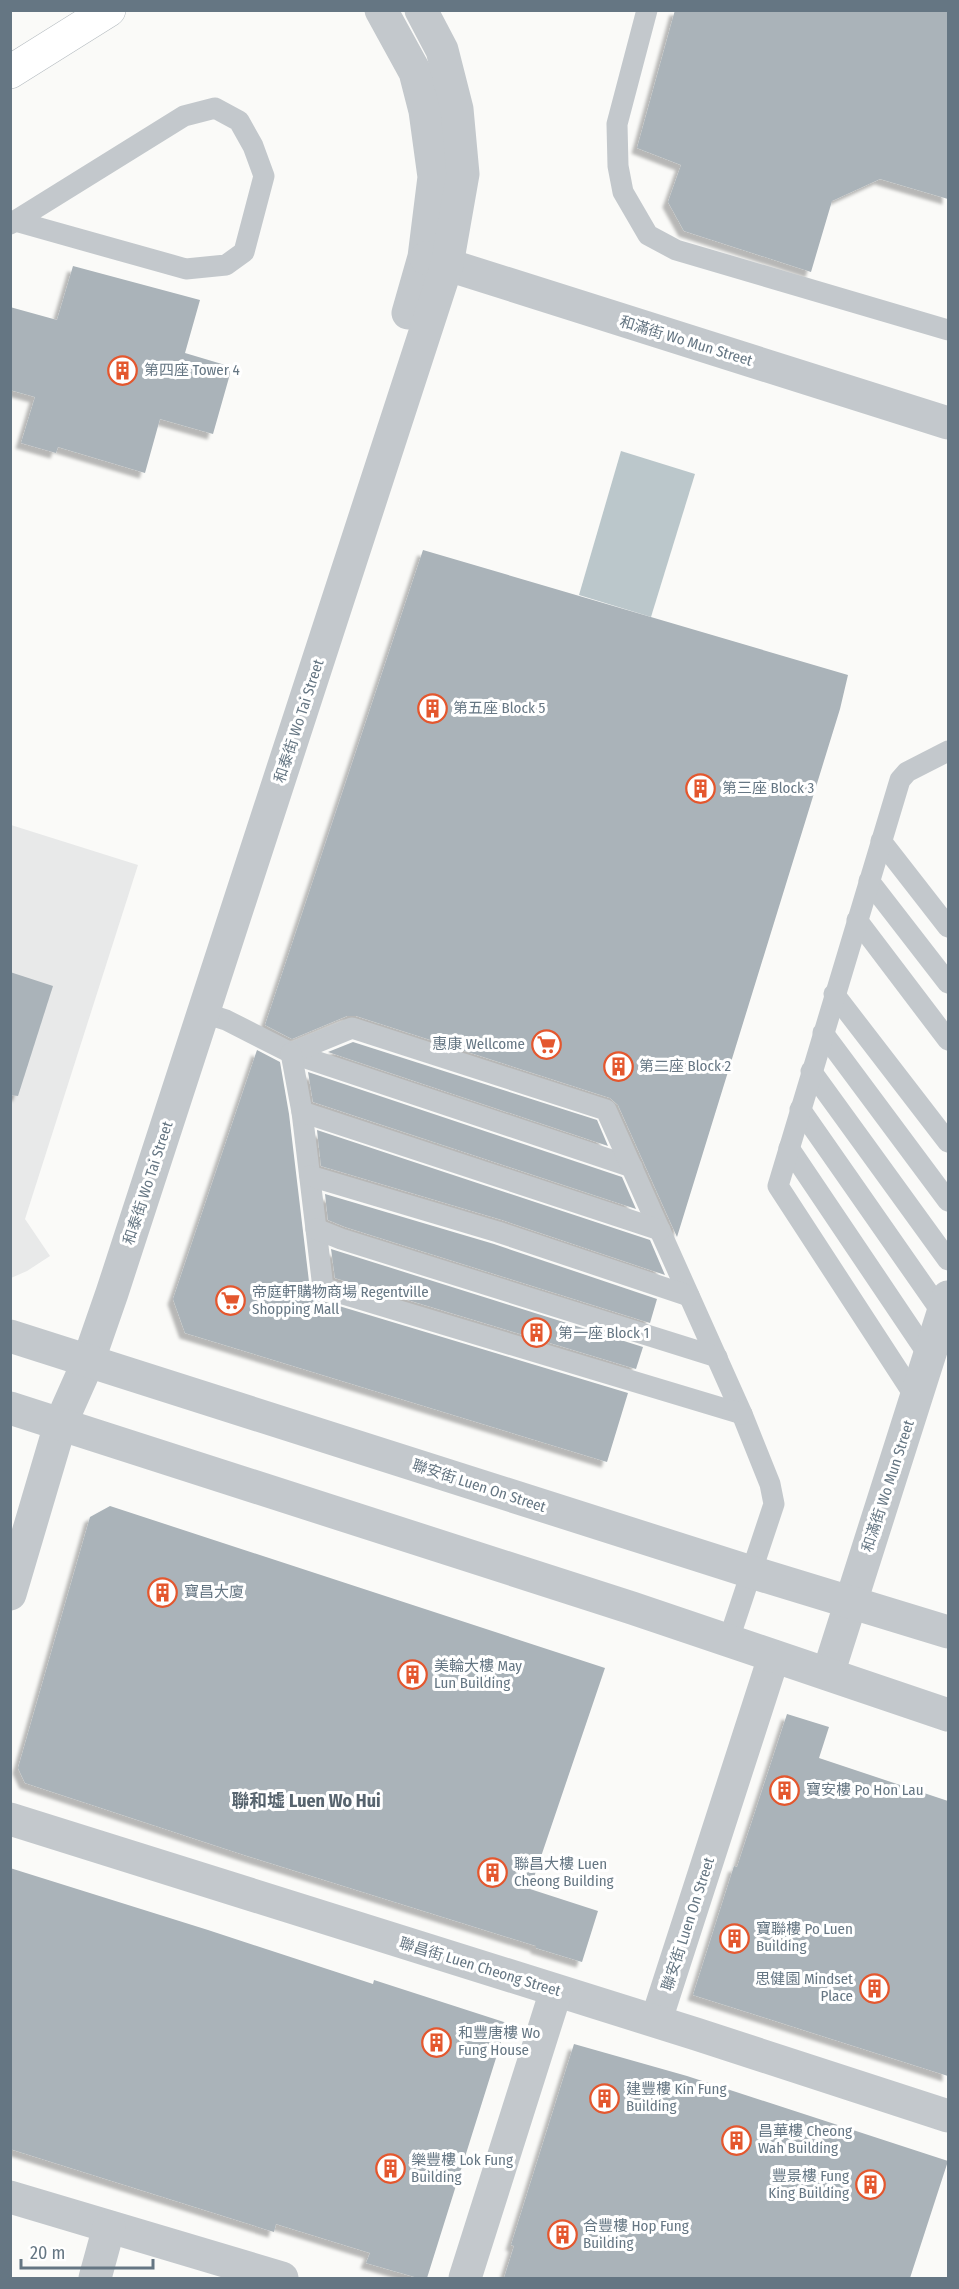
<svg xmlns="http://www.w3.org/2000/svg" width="959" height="2289" font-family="'Fira Sans Condensed','Noto Sans SC',sans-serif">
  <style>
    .built { fill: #e8e9e9 }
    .water { fill: #bbc7cb }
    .building { fill: #aab3b9; filter: url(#shadow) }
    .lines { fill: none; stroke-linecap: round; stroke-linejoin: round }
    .secondary-casing { stroke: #b3babf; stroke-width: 34 }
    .service { stroke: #c3c8cc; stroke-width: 21 }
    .pedestrian { stroke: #c3c8cc; stroke-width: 32 }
    .minor { stroke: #c3c8cc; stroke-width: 33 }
    .tertiary { stroke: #c3c8cc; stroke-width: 33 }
    .secondary { stroke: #fff; stroke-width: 33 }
    .labels { text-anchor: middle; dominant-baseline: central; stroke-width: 6; stroke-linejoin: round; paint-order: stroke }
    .street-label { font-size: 15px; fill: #657683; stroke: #fff }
    .poi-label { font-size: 15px; fill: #657683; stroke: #fff; text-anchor: start }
    .quarter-label { font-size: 18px; font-weight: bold; fill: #57646e; stroke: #fff }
  </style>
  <defs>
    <filter id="shadow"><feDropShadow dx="-5.5" dy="5.5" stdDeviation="1.5" flood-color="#0004"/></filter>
  </defs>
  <rect width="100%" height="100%" fill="#fafaf8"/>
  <!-- built -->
  <path class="built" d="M11,825L138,865L25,1219L50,1256L27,1271L11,1278Z"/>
  <!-- water -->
  <path class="water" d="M621,451L695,474L651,617L579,595Z"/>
  <!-- building -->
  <g class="building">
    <path d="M675,10H948V199L880,179L832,201L811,272L684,231L668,202L681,165L637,148Z"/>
    <path d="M73,266L200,300L185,353L232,367L213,434L160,419L145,473L58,447L56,453L21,443L35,397L10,390V307L57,320Z"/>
    <path d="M423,550L848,675L840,709L677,1237L618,1105L610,1098L356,1016H347L292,1039L265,1025Z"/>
    <path d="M10,972L53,986L18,1096L10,1095Z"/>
    <path d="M353,1042L597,1120L608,1146L328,1052Z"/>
    <path d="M257,1050L280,1062L289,1114L310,1290L314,1297L319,1300L628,1393L607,1462L185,1333L173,1299Z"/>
    <path d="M308,1072L622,1177L636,1209L313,1102Z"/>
    <path d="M317,1130L650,1240L665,1275L502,1220L321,1166Z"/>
    <path d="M325,1194L494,1244L657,1299L650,1323L345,1227L328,1220Z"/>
    <path d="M331,1249L643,1347L636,1369L335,1278Z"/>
    <path d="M110,1506L605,1668L530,1889L598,1911L582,1962L536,1948V1946L241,1854L25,1783L18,1768L90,1517Z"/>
    <path d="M787,1714L829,1727L819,1758L948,1801V2076L693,1995L734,1866L737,1867Z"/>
    <path d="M10,1868L208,1930L373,1984L374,1980L507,2023L427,2278H418L366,2263L370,2253L276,2224L274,2232L10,2149Z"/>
    <path d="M574,2044L687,2076L948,2161L910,2278H504L514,2246L511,2245Z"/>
  </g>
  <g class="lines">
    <defs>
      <path id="secondary" d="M10,72L109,10"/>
    </defs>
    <!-- secondary casing -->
    <use href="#secondary" class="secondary-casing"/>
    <!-- service -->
    <g class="service">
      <path d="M647,10L617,124L618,166L623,192L648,235L676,250L948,330"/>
      <path d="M10,224L15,221L184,116L215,108L239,121L253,146L264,176L244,252L226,265L186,269L15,221"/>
      <path d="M881,841L948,927"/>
      <path d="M869,881L948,983"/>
      <path d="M857,920L948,1040"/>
      <path d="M834,994L948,1142"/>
      <path d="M204,1013L226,1020L291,1053L632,1167"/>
      <path d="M823,1033L948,1201"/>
      <path d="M291,1053L352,1028L606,1110L742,1414L770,1484L774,1504L729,1639"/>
      <path d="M291,1053L302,1112L323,1288L742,1414"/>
      <path d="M811,1071L948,1260"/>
      <path d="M800,1109L943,1314"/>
      <path d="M302,1112L660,1230"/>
      <path d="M789,1148L929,1356"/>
      <path d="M310,1176L498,1232L689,1296"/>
      <path d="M316,1229L341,1239L717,1357"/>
      <path d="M916,1398L778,1186L900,780L907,772L948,751"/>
    </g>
    <!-- pedestrian -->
    <path class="pedestrian" d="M656,2021L774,1656"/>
    <!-- minor -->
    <g class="minor">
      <path d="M381,10L415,72L425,111L434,177L424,257L408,313"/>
      <path d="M426,258L948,423"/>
      <path d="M10,1594L60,1425L88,1362L112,1293L447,265L463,174L457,109L442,50L421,10"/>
      <path d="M828,1674L948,1297"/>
      <path d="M10,1819L696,2034L948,2116"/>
      <path d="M10,2197L282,2278"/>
      <path d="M95,2278L109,2227"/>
      <path d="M465,2278L556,1991"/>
    </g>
    <!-- tertiary -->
    <g class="tertiary">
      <path d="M10,1336L751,1572L948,1632"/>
      <path d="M10,1408L632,1608L948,1715"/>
    </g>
    <!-- secondary -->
    <use href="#secondary" class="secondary"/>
  </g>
  <!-- icons -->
  <defs>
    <symbol id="building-ring" viewBox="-11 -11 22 22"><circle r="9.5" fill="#fff" stroke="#e4572e" stroke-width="1.5"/><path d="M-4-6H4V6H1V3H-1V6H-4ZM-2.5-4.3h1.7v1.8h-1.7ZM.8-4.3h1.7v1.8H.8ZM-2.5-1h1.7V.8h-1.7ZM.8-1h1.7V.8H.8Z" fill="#e4572e"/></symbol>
    <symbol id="supermarket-ring" viewBox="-11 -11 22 22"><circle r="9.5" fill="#fff" stroke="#e4572e" stroke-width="1.5"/><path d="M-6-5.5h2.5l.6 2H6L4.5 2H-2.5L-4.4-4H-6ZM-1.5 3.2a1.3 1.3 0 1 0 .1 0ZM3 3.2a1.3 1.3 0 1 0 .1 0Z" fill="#e4572e"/></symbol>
  </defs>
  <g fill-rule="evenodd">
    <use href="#building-ring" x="106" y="354" width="33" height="33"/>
    <use href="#building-ring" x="416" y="692" width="33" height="33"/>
    <use href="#building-ring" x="684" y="772" width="33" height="33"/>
    <use href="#supermarket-ring" x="530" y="1028" width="33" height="33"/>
    <use href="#building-ring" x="602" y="1050" width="33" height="33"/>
    <use href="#supermarket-ring" x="214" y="1284" width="33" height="33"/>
    <use href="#building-ring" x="520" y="1316" width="33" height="33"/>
    <use href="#building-ring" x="146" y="1576" width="33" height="33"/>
    <use href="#building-ring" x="396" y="1658" width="33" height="33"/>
    <use href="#building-ring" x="768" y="1774" width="33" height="33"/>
    <use href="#building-ring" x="476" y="1856" width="33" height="33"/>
    <use href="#building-ring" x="718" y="1922" width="33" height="33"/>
    <use href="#building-ring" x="858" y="1972" width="33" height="33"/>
    <use href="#building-ring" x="420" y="2026" width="33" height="33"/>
    <use href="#building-ring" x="588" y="2082" width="33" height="33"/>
    <use href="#building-ring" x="720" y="2124" width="33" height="33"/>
    <use href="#building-ring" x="374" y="2152" width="33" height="33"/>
    <use href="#building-ring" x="854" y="2168" width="33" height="33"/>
    <use href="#building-ring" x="546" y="2218" width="33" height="33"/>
  </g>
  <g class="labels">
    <!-- street labels -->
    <g class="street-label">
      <text transform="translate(686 341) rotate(17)">和滿街 Wo Mun Street</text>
      <text transform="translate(299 721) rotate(-72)">和泰街 Wo Tai Street</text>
      <text transform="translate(148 1183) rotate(-72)">和泰街 Wo Tai Street</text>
      <text transform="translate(479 1486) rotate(18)">聯安街 Luen On Street</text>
      <text transform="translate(888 1486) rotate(-72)">和滿街 Wo Mun Street</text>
      <text transform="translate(688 1924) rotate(-72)">聯安街 Luen On Street</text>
      <text transform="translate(480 1967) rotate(17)">聯昌街 Luen Cheong Street</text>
    </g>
    <!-- poi labels -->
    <g class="poi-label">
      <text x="144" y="370">第四座 Tower 4</text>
      <text x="453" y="708">第五座 Block 5</text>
      <text x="722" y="788">第三座 Block 3</text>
      <text x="525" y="1044" text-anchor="end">惠康 Wellcome</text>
      <text x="639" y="1066">第二座 Block 2</text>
      <text x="252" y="1292">帝庭軒購物商場 Regentville<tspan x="252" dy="17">Shopping Mall</tspan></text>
      <text x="558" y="1333">第一座 Block 1</text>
      <text x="184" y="1592">寶昌大廈</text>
      <text x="434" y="1666">美輪大樓 May<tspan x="434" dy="17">Lun Building</tspan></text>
      <text x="806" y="1790">寶安樓 Po Hon Lau</text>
      <text x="514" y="1864">聯昌大樓 Luen<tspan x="514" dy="17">Cheong Building</tspan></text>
      <text x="756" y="1929">寶聯樓 Po Luen<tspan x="756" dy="17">Building</tspan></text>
      <text x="853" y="1979" text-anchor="end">思健園 Mindset<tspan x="853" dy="17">Place</tspan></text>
      <text x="458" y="2033">和豐唐樓 Wo<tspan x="458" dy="17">Fung House</tspan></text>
      <text x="626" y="2089">建豐樓 Kin Fung<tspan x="626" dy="17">Building</tspan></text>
      <text x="758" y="2131">昌華樓 Cheong<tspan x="758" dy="17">Wah Building</tspan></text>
      <text x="411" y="2160">樂豐樓 Lok Fung<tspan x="411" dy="17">Building</tspan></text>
      <text x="849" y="2176" text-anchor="end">豐景樓 Fung<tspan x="849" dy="17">King Building</tspan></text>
      <text x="583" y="2226">合豐樓 Hop Fung<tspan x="583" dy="17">Building</tspan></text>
    </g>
    <!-- quarter labels -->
    <g class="quarter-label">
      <text x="306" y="1801">聯和墟 Luen Wo Hui</text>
    </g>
  </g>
  <!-- border -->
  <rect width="959" height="2289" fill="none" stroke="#657683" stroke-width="24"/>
  <!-- scale -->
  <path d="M21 2259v9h132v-9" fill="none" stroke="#657683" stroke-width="3"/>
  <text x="30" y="2259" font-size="18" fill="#657683" stroke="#ffffff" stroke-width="4.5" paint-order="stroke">20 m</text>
</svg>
